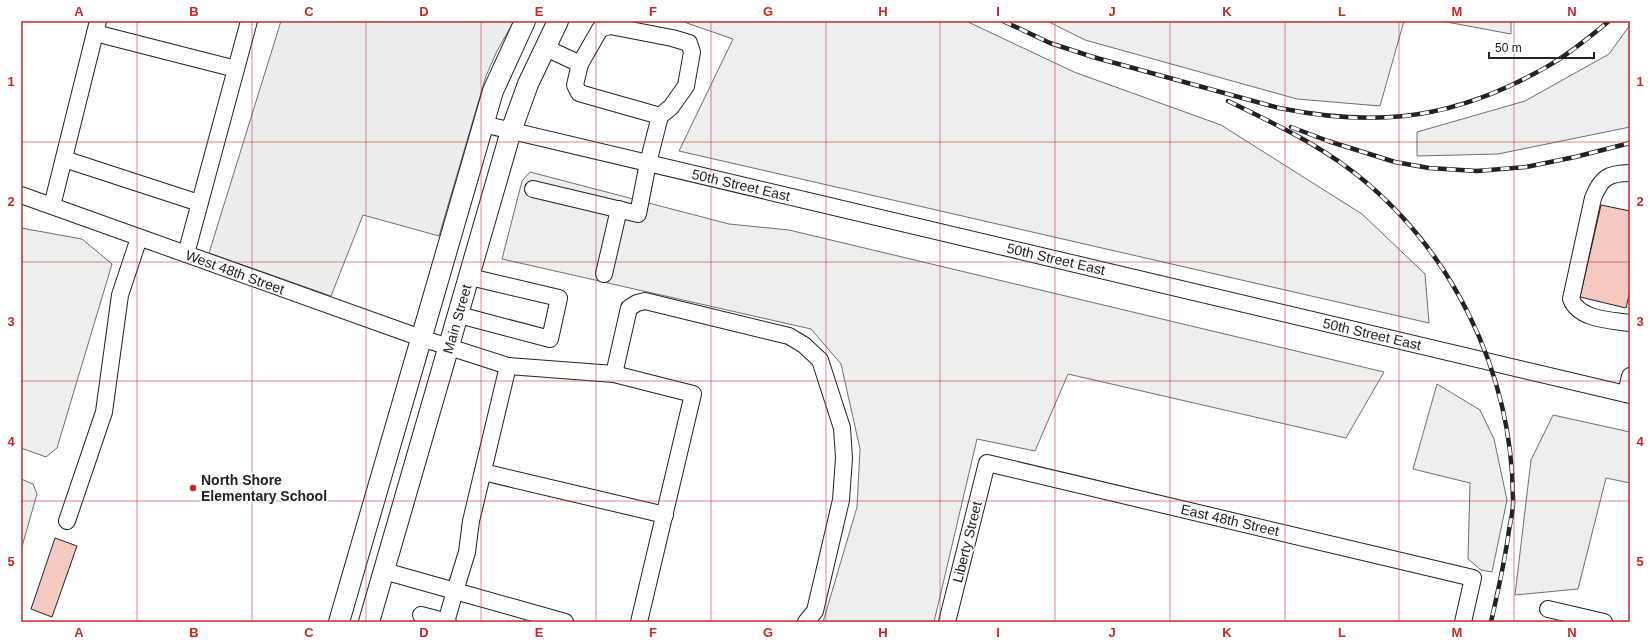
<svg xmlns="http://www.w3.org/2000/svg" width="1651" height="643" font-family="Arial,sans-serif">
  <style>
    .green { fill: #eee; stroke: #6f6f6f }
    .parking { fill: #ededed; stroke: #6f6f6f }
    .building { fill: #f3c9c0; stroke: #222 }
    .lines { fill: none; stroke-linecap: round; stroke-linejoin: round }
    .minor-casing { stroke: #222; stroke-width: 18 }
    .major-casing { stroke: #222; stroke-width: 22 }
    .minor { stroke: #fff; stroke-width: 16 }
    .major { stroke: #fff; stroke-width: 20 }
    .rail-casing { stroke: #222; stroke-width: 4.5 }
    .rail { stroke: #fff; stroke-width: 3; stroke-dasharray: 9; stroke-linecap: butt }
    .grid { fill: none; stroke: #c62828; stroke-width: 1; stroke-opacity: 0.55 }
    .poi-dot { fill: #c62828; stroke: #fff; stroke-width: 1.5 }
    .labels { text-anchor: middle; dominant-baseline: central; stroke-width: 3; stroke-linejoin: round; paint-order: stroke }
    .street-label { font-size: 14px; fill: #222; stroke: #fff }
    .poi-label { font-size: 14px; font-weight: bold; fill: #222; stroke: #fff; text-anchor: start }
    .neatline { fill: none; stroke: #c62828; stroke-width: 1.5 }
    .grid-label { font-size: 13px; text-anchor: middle; font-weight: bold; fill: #c62828 }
  </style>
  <rect width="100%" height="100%" fill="#fff"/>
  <!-- green -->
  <g class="green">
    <path d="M681,21H966L1074,72L1221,125L1362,214L1425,274L1429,323L679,151L733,39Z"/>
    <path d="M1047,21H1404L1380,106L1297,99L1085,40Z"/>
    <path d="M1441,21H1511V34Z"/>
    <path d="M1630,25V127L1498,154L1417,156V132L1525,101L1609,54Z"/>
    <path d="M530,172L729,224L789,230L1384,372L1346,438L1068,374L1035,451L977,439L934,622H823L857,507L860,449L841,364L811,329L502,259L522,181Z"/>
    <path d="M21,228L82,239L112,264L57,448L46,457L21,448Z"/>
    <path d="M1437,384L1480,410L1494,439L1507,500L1492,572L1481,570L1468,559L1470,483L1413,469Z"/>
    <path d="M1553,415L1630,432V483L1606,478L1578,589L1515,595L1531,460Z"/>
    <path d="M21,479L33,484L37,494L21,550Z"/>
  </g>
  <!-- parking -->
  <path class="parking" d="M281,21H514L497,51L486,76L439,236L363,215L331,296L209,253Z"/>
  <!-- building -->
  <g class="building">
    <path d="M1601,205L1630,211V291L1626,308L1580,297Z"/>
    <path d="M55,538L77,546L52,617L31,609Z"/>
  </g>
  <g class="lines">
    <defs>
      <g id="minor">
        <path d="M95,33L236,69"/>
        <path d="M580,64L600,29L610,26L672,38L689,43L692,52L686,86L671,107L660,116"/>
        <path d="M483,124L1630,395"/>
        <path d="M64,159L199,203"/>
        <path d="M1630,173C1608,173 1601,178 1593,198L1571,299C1579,320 1611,320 1630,323"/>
        <path d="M533,189L638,214L648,163L660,116L579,93L575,85L580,64L544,47"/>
        <path d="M21,195L421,338L508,366L471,521L467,552L455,591L384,571"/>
        <path d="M52,206L98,21"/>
        <path d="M186,254L249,21"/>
        <path d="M604,274L619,209"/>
        <path d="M459,315L550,339L559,298L470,277"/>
        <path d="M508,366L614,374L629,308L637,303L645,301L789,336L804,345L820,360L842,428L844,458L841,500L815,611L806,622"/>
        <path d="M614,374L693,394L639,622"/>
        <path d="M1626,394L1630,376"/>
        <path d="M483,472L665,515"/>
        <path d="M67,521L104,412L120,295L139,238"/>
        <path d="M1548,609L1604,622"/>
        <path d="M421,615L448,622"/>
        <path d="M446,622L455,591L565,622"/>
        <path d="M947,622L987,463L1473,578L1463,622"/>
      </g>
      <g id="major">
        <path d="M339,622L493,91L525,21"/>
        <path d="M369,622L511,131L528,84L558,21"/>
      </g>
    </defs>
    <!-- minor casing -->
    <use href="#minor" class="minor-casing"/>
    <!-- major casing -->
    <use href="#major" class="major-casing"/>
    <!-- minor -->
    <use href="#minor" class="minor"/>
    <!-- major -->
    <use href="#major" class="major"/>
    <defs>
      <g id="rail">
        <path d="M1003,21L1050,43L1093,57L1279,108C1369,126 1441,121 1524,79C1533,74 1544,69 1553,63C1573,51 1591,36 1609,21"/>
        <path d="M1228,101C1271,122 1314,142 1352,171C1452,248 1512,372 1513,498C1514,508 1511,519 1509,530C1505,561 1498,591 1491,622"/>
        <path d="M1291,127L1328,141L1395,162L1429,168L1477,171L1526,167L1575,157L1630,143"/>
      </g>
    </defs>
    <!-- rail casing -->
    <use href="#rail" class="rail-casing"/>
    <!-- rail -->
    <use href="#rail" class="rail"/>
  </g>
  <!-- grid -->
  <path class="grid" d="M137,21V622M252,21V622M366,21V622M481,21V622M596,21V622M711,21V622M826,21V622M940,21V622M1055,21V622M1170,21V622M1285,21V622M1399,21V622M1514,21V622M21,142H1630M21,262H1630M21,381H1630M21,501H1630"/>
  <!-- markers -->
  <circle class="poi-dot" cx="193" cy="488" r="4"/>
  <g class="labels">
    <!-- street labels -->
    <g class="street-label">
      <text transform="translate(741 185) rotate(13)">50th Street East</text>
      <text transform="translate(1056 259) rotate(13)">50th Street East</text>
      <text transform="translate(235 272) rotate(20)">West 48th Street</text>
      <text transform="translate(457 319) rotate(-74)">Main Street</text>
      <text transform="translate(1372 334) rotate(13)">50th Street East</text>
      <text transform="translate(1230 520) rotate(13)">East 48th Street</text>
      <text transform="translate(967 542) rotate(-76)">Liberty Street</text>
    </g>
    <!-- poi labels -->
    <g class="poi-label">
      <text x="201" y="480">North Shore<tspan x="201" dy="16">Elementary School</tspan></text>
    </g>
  </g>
  <!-- border -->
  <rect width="1651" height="643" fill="none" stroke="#ffffff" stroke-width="44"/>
  <!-- scale -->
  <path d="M1489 52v6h105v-6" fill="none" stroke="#222222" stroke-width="2"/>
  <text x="1495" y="52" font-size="12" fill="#222222" stroke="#ffffff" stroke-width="3" paint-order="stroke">50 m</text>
  <rect x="22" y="22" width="1607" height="599" class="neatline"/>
  <g class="grid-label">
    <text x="79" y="16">A</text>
    <text x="194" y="16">B</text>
    <text x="309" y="16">C</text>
    <text x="424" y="16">D</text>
    <text x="539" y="16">E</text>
    <text x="653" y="16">F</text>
    <text x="768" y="16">G</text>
    <text x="883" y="16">H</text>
    <text x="998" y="16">I</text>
    <text x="1112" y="16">J</text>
    <text x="1227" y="16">K</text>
    <text x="1342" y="16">L</text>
    <text x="1457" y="16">M</text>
    <text x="1572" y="16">N</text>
    <text x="11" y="86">1</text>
    <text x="1640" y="86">1</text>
    <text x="11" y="206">2</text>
    <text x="1640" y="206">2</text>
    <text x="11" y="326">3</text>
    <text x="1640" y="326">3</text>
    <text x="11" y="446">4</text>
    <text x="1640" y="446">4</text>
    <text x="11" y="566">5</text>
    <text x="1640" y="566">5</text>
    <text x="79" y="637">A</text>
    <text x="194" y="637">B</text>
    <text x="309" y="637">C</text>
    <text x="424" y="637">D</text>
    <text x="539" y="637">E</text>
    <text x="653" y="637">F</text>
    <text x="768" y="637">G</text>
    <text x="883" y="637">H</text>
    <text x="998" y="637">I</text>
    <text x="1112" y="637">J</text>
    <text x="1227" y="637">K</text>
    <text x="1342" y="637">L</text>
    <text x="1457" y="637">M</text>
    <text x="1572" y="637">N</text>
  </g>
</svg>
